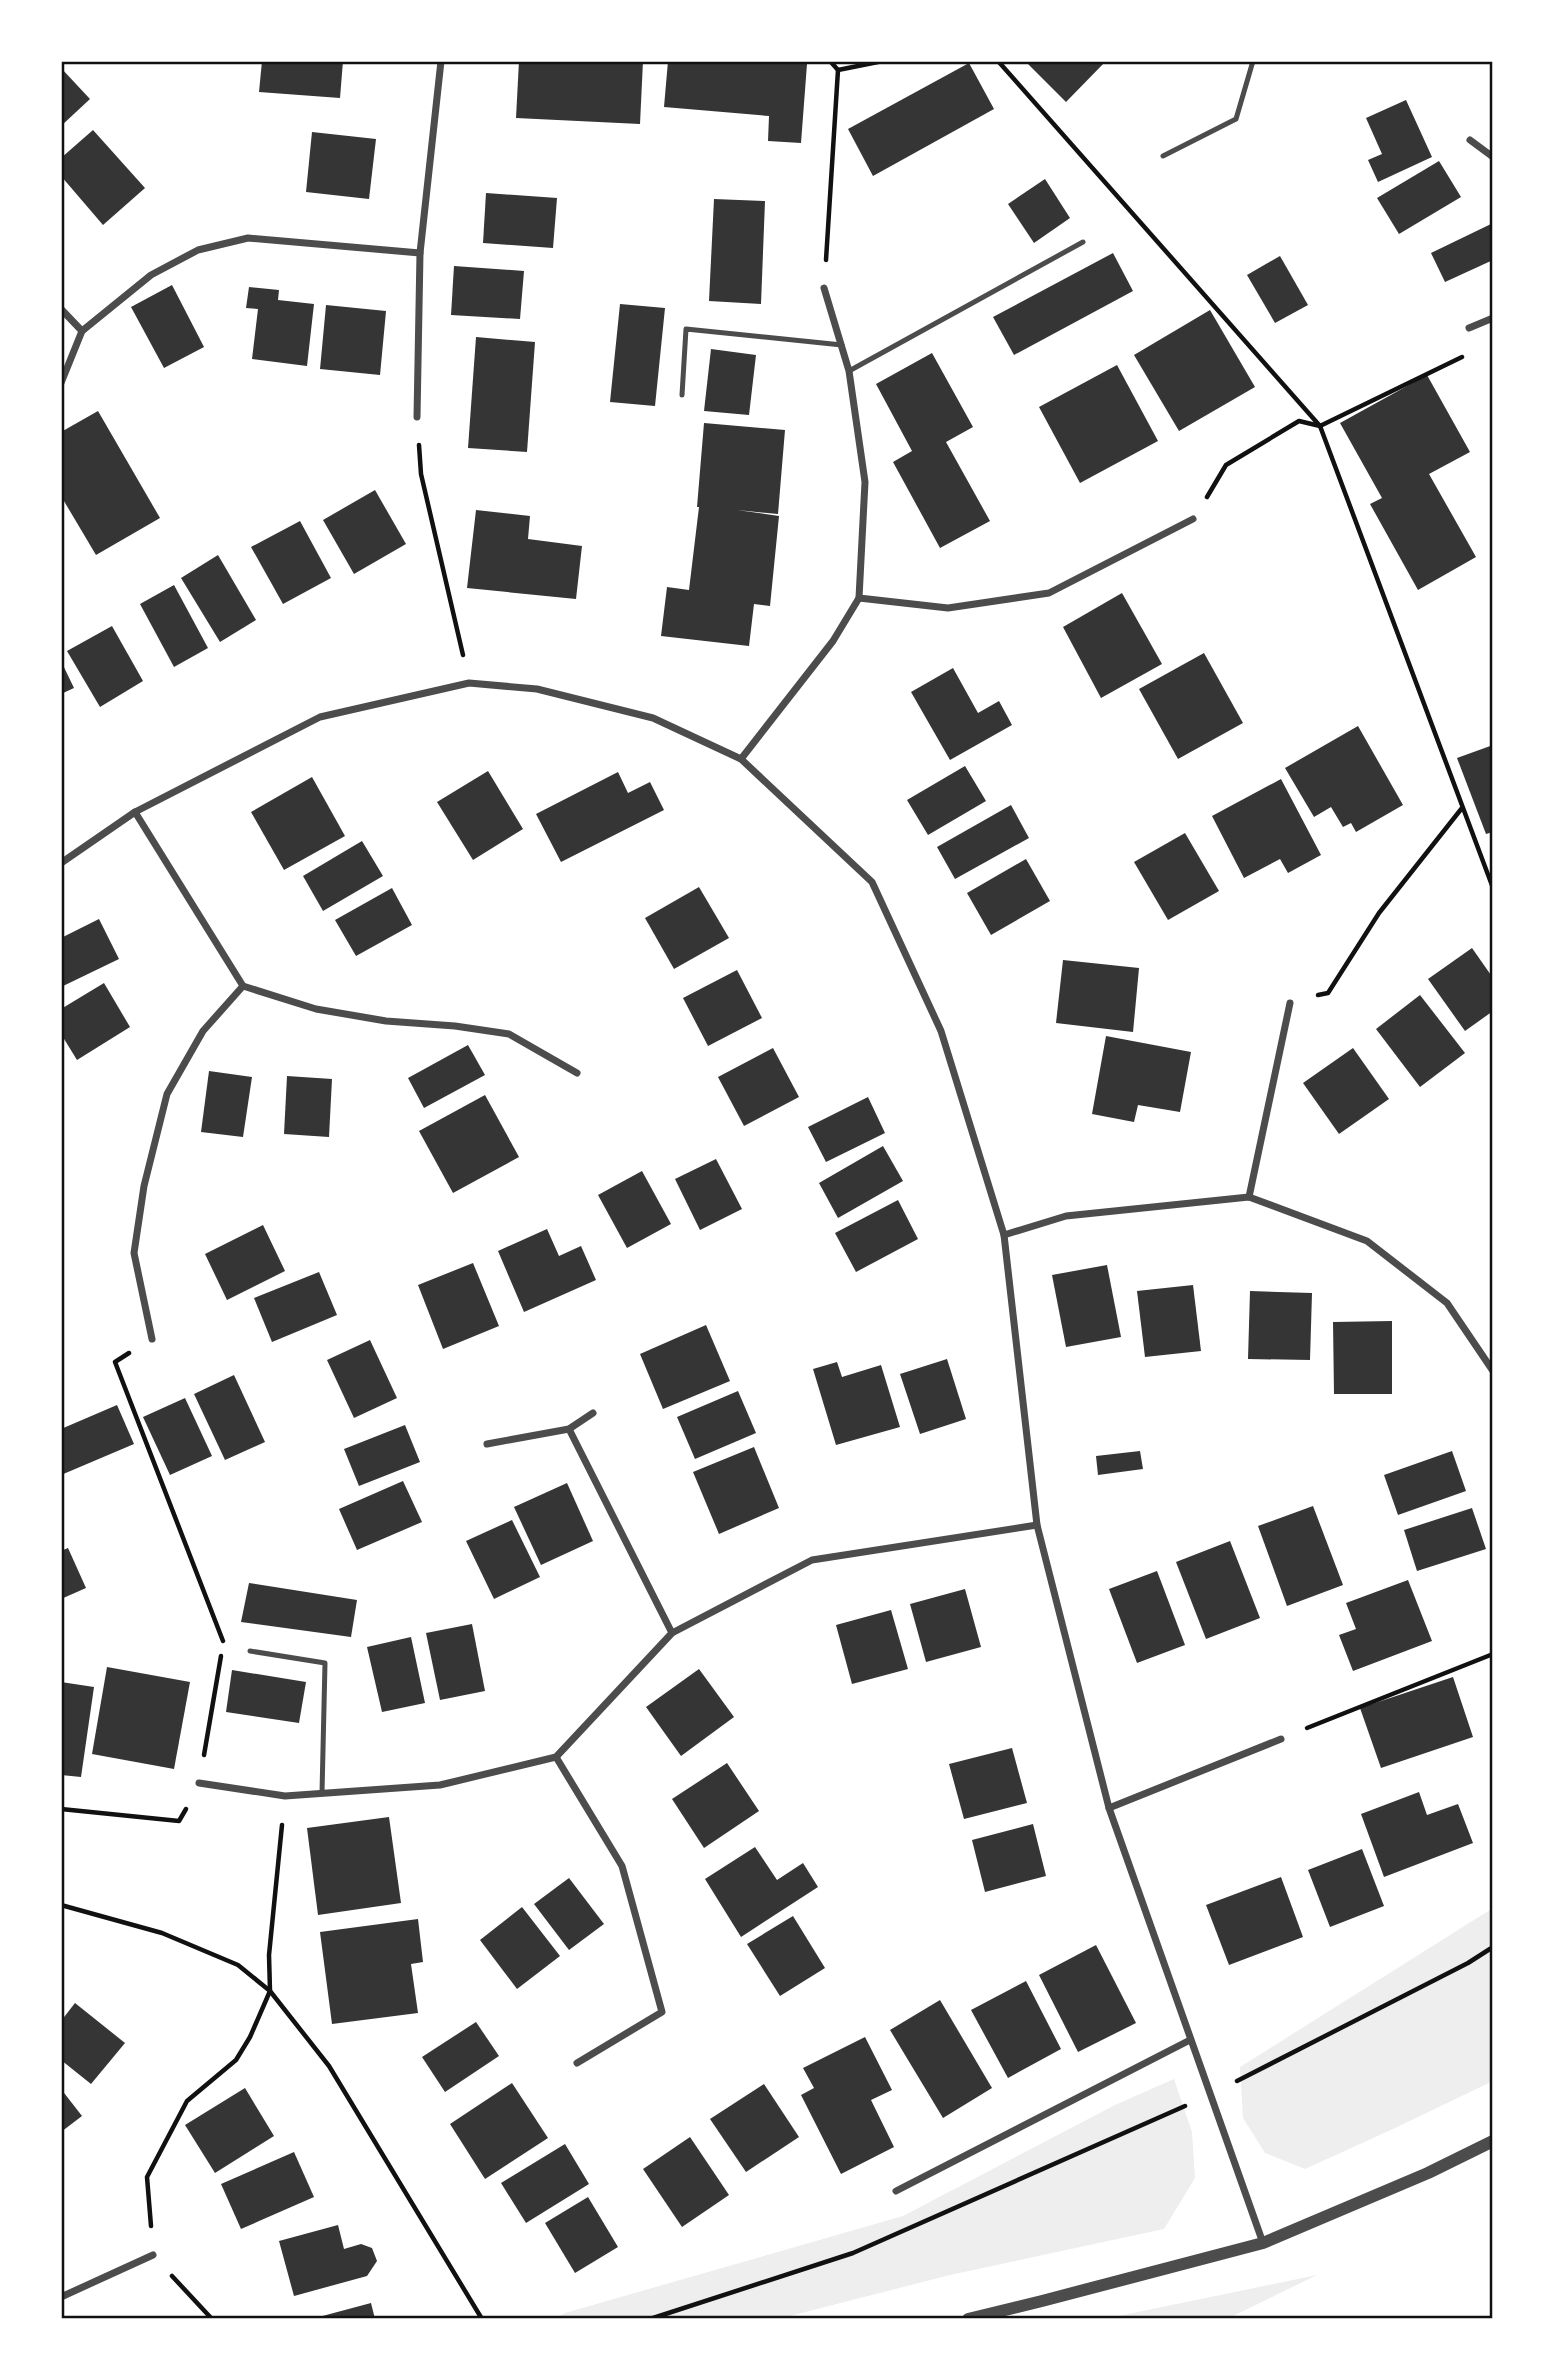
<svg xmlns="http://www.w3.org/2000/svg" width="1554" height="2380" font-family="'Noto Serif',serif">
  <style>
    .green { fill: #eee }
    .building { fill: #353535 }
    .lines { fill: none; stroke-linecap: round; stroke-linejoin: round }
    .path { stroke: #111; stroke-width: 4.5 }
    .service { stroke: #4c4c4c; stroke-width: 5 }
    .minor { stroke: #4c4c4c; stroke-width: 7 }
    .tertiary { stroke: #4c4c4c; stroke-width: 12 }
    .neatline { fill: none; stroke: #111; stroke-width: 2.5 }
  </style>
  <rect width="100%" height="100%" fill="#fff"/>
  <!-- green -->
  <g class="green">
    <path d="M1493,1908V2081L1393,2129L1305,2169L1265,2153L1243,2118L1240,2067Z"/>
    <path d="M1174,2079L1192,2132L1195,2178L1164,2229L950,2275L778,2319H554L565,2313L903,2216L1115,2105Z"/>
    <path d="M1317,2275L1227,2319H1104Z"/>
  </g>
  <!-- building -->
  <g class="building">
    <path d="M262,61H343L340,98L259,92Z"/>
    <path d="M519,61H643L640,124L516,118Z"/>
    <path d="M668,61H774L807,64L801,143L768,141L769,116L664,107Z"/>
    <path d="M1025,61H1106L1066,102Z"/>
    <path d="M969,63L994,109L873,176L848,129Z"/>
    <path d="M61,68L90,99L61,126Z"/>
    <path d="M1406,100L1432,157L1378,182L1368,160L1382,154L1366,118Z"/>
    <path d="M93,130L145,188L103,225L61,176V158Z"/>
    <path d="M312,132L376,139L369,199L306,192Z"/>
    <path d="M1439,161L1461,197L1399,234L1377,198Z"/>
    <path d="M1045,179L1070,218L1034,243L1008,204Z"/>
    <path d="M486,193L557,198L553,248L483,243Z"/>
    <path d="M714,199L765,201L761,304L709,301Z"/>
    <path d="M1491,224L1493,260L1445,282L1431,253Z"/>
    <path d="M1113,253L1133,291L1014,355L993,317Z"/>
    <path d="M1280,256L1308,305L1275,323L1247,275Z"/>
    <path d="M454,266L524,271L520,319L451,315Z"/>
    <path d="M172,285L204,347L164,368L131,307Z"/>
    <path d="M249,287L279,290L278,300L314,304L307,366L252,359L258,309L246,308Z"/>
    <path d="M620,304L665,308L655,406L610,402Z"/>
    <path d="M326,305L386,311L380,375L320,369Z"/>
    <path d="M1210,310L1255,387L1179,431L1134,355Z"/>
    <path d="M476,337L535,342L527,452L468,448Z"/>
    <path d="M711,349L756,355L749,415L704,411Z"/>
    <path d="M932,353L973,427L946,442L990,521L940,548L893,462L912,451L876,384Z"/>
    <path d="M1117,365L1158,441L1080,483L1039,407Z"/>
    <path d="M1427,375L1470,452L1429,474L1476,557L1418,590L1370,504L1382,498L1340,423Z"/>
    <path d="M98,411L160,518L96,555L61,496V432Z"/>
    <path d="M704,423L785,430L778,514L737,510L779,516L770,606L754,604L749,646L661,636L667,587L689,590L699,507H697Z"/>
    <path d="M375,490L406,544L354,574L323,520Z"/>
    <path d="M476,510L530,516L528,539L582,546L576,599L467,588Z"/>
    <path d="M300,521L331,578L283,604L251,547Z"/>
    <path d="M218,555L256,620L220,642L181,578Z"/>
    <path d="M174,585L208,648L174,667L140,604Z"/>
    <path d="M1122,593L1162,664L1101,698L1063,627Z"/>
    <path d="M112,626L143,681L100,707L67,651Z"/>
    <path d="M1204,653L1243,723L1178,759L1139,689Z"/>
    <path d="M61,661L74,688L61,694Z"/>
    <path d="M953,668L978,713L999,701L1012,725L950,760L911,692Z"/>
    <path d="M1358,726L1403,805L1356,832L1351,823L1343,827L1331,807L1314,817L1285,768Z"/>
    <path d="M1493,745V832L1486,834L1457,758Z"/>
    <path d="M965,766L986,801L928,835L907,800Z"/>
    <path d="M488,771L523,829L473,860L437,802Z"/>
    <path d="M618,772L628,793L650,782L664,810L561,862L536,814Z"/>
    <path d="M312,777L345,836L284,870L251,812Z"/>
    <path d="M1281,779L1321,855L1288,873L1280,859L1244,878L1212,816Z"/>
    <path d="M1011,805L1029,838L955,879L937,847Z"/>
    <path d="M1185,833L1219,891L1168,920L1134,862Z"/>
    <path d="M362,841L383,876L323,911L303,876Z"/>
    <path d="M1026,859L1050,901L991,935L967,893Z"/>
    <path d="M699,887L729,938L674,969L645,918Z"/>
    <path d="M392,888L412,925L356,956L335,920Z"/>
    <path d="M99,919L119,959L61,987V938Z"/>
    <path d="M1472,948L1493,978V1011L1465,1031L1428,979Z"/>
    <path d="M1063,960L1139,968L1133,1032L1056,1023Z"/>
    <path d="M737,970L762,1018L708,1046L683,998Z"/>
    <path d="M104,983L130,1027L77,1060L61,1034V1009Z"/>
    <path d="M1420,995L1465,1053L1420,1087L1376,1029Z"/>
    <path d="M1106,1036L1191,1052L1180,1112L1138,1105L1134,1122L1092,1114Z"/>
    <path d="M468,1045L485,1075L424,1108L408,1078Z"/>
    <path d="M773,1048L799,1097L744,1126L718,1077Z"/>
    <path d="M1353,1048L1389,1099L1339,1134L1303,1083Z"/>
    <path d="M209,1071L252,1077L243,1137L201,1132Z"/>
    <path d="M287,1076L332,1079L329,1137L284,1134Z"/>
    <path d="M485,1095L519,1157L453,1193L419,1131Z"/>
    <path d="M868,1097L885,1133L826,1162L808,1127Z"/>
    <path d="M883,1146L903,1181L838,1218L819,1183Z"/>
    <path d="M716,1159L742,1209L700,1230L675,1179Z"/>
    <path d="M642,1171L671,1224L627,1248L598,1195Z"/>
    <path d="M898,1200L918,1239L856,1272L835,1233Z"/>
    <path d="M263,1225L285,1271L227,1300L205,1254Z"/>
    <path d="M547,1229L559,1256L581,1246L596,1280L524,1312L498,1251Z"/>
    <path d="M473,1263L499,1326L443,1349L418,1285Z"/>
    <path d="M1107,1265L1121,1337L1066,1347L1052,1275Z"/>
    <path d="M319,1272L337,1315L272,1342L254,1298Z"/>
    <path d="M1193,1285L1201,1351L1145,1357L1137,1291Z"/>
    <path d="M1250,1291L1312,1293L1310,1360L1248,1359Z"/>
    <path d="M1392,1321V1394H1334L1333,1322Z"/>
    <path d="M706,1325L730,1381L663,1409L640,1354Z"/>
    <path d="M370,1340L397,1398L354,1418L327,1360Z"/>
    <path d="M947,1359L966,1419L920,1434L900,1374Z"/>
    <path d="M837,1362L842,1377L881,1365L900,1427L836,1445L813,1369Z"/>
    <path d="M234,1375L265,1442L225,1460L194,1394Z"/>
    <path d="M738,1391L756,1433L695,1459L677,1417Z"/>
    <path d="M185,1398L212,1456L170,1475L143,1417Z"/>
    <path d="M117,1405L134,1444L61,1475V1429Z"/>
    <path d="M405,1425L420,1462L359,1486L344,1449Z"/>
    <path d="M754,1447L779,1508L719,1534L693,1472Z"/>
    <path d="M1140,1451L1143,1469L1098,1475L1096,1456Z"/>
    <path d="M1452,1451L1466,1491L1398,1515L1384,1475Z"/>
    <path d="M403,1481L422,1522L357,1550L339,1509Z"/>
    <path d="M567,1483L593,1541L541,1565L514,1507Z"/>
    <path d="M1313,1506L1343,1585L1287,1606L1258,1526Z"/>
    <path d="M1472,1508L1486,1549L1417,1571L1404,1530Z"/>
    <path d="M512,1520L540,1577L494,1599L466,1541Z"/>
    <path d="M1230,1541L1260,1618L1206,1639L1176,1562Z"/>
    <path d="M68,1548L86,1588L61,1599V1551Z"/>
    <path d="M1157,1571L1185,1645L1137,1663L1109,1589Z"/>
    <path d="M1408,1580L1432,1641L1353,1671L1339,1635L1356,1629L1346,1603Z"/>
    <path d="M249,1583L357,1600L351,1637L241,1622Z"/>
    <path d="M965,1589L981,1647L926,1662L910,1604Z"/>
    <path d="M891,1610L908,1669L852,1684L836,1625Z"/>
    <path d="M472,1624L485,1691L440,1700L426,1633Z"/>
    <path d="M411,1637L425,1703L382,1712L367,1647Z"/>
    <path d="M107,1667L190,1682L174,1769L92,1754Z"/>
    <path d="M699,1669L734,1717L681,1756L646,1707Z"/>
    <path d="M232,1670L306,1682L299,1723L226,1712Z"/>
    <path d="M1453,1677L1473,1737L1381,1768L1360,1708Z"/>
    <path d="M61,1682L94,1687L81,1777L61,1775Z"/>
    <path d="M1012,1748L1027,1803L964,1819L949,1764Z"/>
    <path d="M727,1763L759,1811L704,1848L672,1799Z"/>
    <path d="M1419,1792L1427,1815L1458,1804L1473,1843L1384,1877L1361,1814Z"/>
    <path d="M389,1817L401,1903L318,1915L307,1828Z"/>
    <path d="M1033,1824L1046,1876L985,1892L972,1840Z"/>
    <path d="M755,1847L777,1880L803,1863L818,1887L741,1937L705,1879Z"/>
    <path d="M1362,1849L1384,1906L1330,1927L1308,1870Z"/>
    <path d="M1281,1877L1303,1937L1229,1965L1206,1905Z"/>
    <path d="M569,1878L604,1924L569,1950L534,1904Z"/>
    <path d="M522,1907L560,1956L517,1989L480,1940Z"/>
    <path d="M793,1916L825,1968L780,1996L747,1944Z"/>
    <path d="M418,1919L423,1962L411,1964L418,2013L332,2024L320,1932Z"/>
    <path d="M1096,1945L1136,2023L1078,2052L1039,1975Z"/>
    <path d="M1026,1981L1061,2049L1008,2078L971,2010Z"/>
    <path d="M940,2000L992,2088L943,2118L890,2030Z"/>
    <path d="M75,2003L125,2043L91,2084L61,2060V2021Z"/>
    <path d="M476,2022L499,2056L445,2092L422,2057Z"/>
    <path d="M865,2037L892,2090L871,2100L894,2147L841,2174L801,2095L814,2088L803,2068Z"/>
    <path d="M512,2083L548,2138L485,2179L450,2124Z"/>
    <path d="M764,2084L799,2137L746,2172L710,2119Z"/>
    <path d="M245,2088L274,2136L215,2173L185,2125Z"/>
    <path d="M61,2089L82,2116L61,2132Z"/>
    <path d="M690,2137L729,2195L682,2227L643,2169Z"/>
    <path d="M565,2144L589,2184L526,2223L501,2183Z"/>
    <path d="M294,2152L314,2197L241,2229L221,2184Z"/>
    <path d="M588,2197L618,2247L575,2273L545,2223Z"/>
    <path d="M338,2225L344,2249L361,2244L372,2248L377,2261L367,2276L294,2296L279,2241Z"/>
    <path d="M371,2303L375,2319H315V2318Z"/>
  </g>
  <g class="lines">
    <!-- path -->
    <g class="path">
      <path d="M830,61L838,70"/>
      <path d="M998,61L1320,426L1493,888"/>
      <path d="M826,260L838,70L883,61"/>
      <path d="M419,445L421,474L463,655"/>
      <path d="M1207,497L1226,465L1299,421L1320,426L1462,357"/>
      <path d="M1318,995L1328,993L1379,913L1462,808"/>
      <path d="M129,1353L115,1362L223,1641"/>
      <path d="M1307,1728L1493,1654"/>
      <path d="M204,1755L221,1656"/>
      <path d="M61,1809L179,1821L186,1809"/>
      <path d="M61,1905L162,1933L238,1965L270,1991L329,2066L482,2319"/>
      <path d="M1237,2081L1468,1963L1493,1947"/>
      <path d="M151,2226L147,2177L187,2101L236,2060L250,2037L270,1991L269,1955L282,1825"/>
      <path d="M172,2276L212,2319"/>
      <path d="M650,2319L853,2253L1185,2106"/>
    </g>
    <!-- service -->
    <g class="service">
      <path d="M1163,156L1236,119L1253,61"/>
      <path d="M849,371L1083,242"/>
      <path d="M682,395L686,329L842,345"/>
      <path d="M250,1651L325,1663L322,1793"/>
    </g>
    <!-- minor -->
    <g class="minor">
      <path d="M1470,140L1493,157"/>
      <path d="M61,309L82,331"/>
      <path d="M1469,328L1493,318"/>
      <path d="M61,383L82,331L151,275L198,250L248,238L420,253"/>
      <path d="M417,417L420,253L441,61"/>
      <path d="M859,598L948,608L1049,593L1193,519"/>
      <path d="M741,759L833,641L859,598L865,482L849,371L824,288"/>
      <path d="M135,812L243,986L316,1009L386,1021L455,1026L509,1034L577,1073"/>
      <path d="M61,863L135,812L320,717L469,683L537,689L653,718L741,759L872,882L941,1031L1004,1235L1037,1525L1109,1808L1263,2243"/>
      <path d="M1249,1197L1290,1003"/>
      <path d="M1004,1235L1066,1216L1249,1197L1367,1241L1447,1303L1493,1371"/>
      <path d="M152,1339L134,1253L144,1186L167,1094L203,1031L243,986"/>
      <path d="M569,1429L672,1633"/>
      <path d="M487,1444L569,1429L593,1413"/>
      <path d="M556,1757L622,1866L662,2012L577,2063"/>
      <path d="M199,1783L285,1796L440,1785L556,1757L672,1633L812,1560L1037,1525"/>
      <path d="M1109,1808L1281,1739"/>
      <path d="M896,2191L1190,2040"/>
      <path d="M61,2297L153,2255"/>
    </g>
    <!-- tertiary -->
    <path class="tertiary" d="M968,2319L1042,2301L1263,2243L1428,2173L1493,2141"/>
  </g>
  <!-- border -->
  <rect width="1554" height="2380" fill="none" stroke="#ffffff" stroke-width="126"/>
  <rect x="63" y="63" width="1428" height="2254" class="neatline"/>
</svg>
